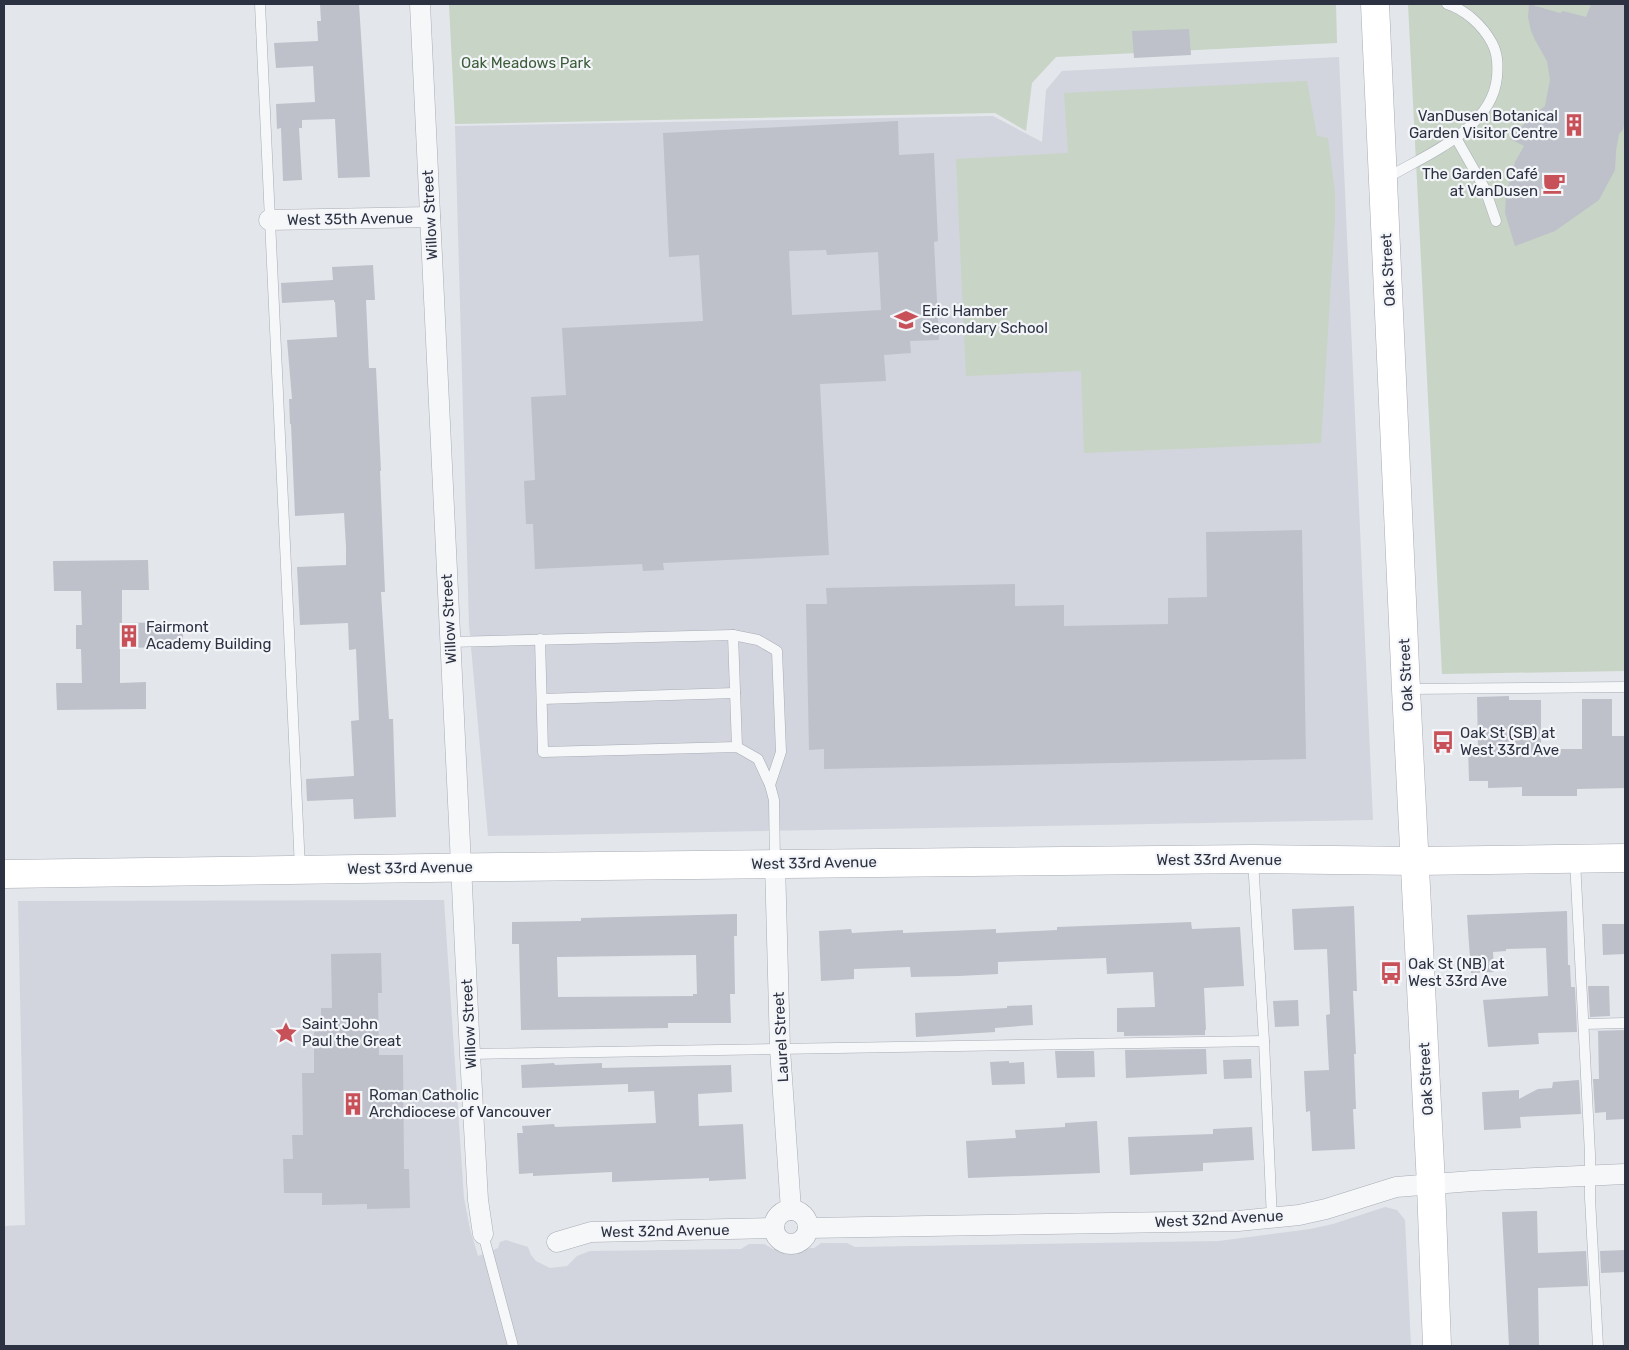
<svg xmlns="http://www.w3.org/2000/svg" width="1629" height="1350" font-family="Rubik,sans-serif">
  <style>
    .built { fill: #d2d5dd }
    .green { fill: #c8d4c5 }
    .building { fill: #bec1ca; fill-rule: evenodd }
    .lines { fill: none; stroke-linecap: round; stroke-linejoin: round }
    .lane-casing { stroke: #a8acb5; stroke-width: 11 }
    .street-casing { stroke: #a8acb5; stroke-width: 21 }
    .secondary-casing { stroke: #a8acb5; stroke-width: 29 }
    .lane { stroke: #f6f7f9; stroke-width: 10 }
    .street { stroke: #f6f7f9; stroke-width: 20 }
    .secondary { stroke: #fff; stroke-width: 28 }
    .labels { text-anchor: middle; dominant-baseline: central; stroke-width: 4.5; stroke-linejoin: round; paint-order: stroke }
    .park-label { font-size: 15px; fill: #3d5d3a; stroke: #f3f5f8 }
    .poi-label { font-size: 15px; fill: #2c3242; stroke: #f3f5f8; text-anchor: start }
    .street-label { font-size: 15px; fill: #2c3242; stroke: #f3f5f8 }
  </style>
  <rect width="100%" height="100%" fill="#e3e6eb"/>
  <!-- built -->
  <g class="built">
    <path d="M1339,57L1373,820L488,836L469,625L455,126L993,116L1042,142L1046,90L1062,71Z"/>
    <path d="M444,900L464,1198L470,1229L478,1256L498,1248L500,1242L506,1240L528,1247L531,1255L536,1261L550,1268L567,1266L577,1256L590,1251L741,1249L749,1244H764L773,1249L814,1248L821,1243H847L855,1247L1219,1241L1310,1229L1333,1224L1385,1207L1397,1210L1405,1220L1411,1346H4V1226L25,1225L18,901Z"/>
  </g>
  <!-- green -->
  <g class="green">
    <path d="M449,4H1336L1337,43L1056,57L1032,83L1026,131L995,113L455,124Z"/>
    <path d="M1408,4H1625V671L1442,674Z"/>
    <path d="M1307,81L1317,136L1328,138L1335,192V218L1321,443L1084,453L1081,371L966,376L956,159L1068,153L1064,93Z"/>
  </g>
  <!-- building -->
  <g class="building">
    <path d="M320,4H359L370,177L338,178L335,119L302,120V128H299L302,180L283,181L281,128L277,129L276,104L315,102L313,66L276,68L274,43L318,41L317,21H321Z"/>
    <path d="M1529,4L1560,13L1563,11L1586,17L1591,4H1625V120L1623,130L1619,134L1616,151L1615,170L1599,200L1555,231L1515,246L1505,213L1506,195L1515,162L1524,146L1510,139L1528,120L1545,106L1550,80L1547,61L1535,40L1531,31L1528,17Z"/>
    <path d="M1189,29L1191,55L1134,58L1132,31Z"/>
    <path d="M898,121L899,155L934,153L938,241L934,242L939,340L910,341L911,353L884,355L886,381L820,384L829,555L663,563L664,570L643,571L642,564L535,569L533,524H526L524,481L535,480L531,397L566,395L562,328L703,321L699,255L669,257L663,133ZM826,250L827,255L878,252L881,310L792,315L789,251Z"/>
    <path d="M373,265L375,300H366L369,368H376L381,471H380L385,592H381L389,719H393L396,817L354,819L353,799L307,801L306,779L354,776L351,721L359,720L356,649L349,650L348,623L300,625L297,567L346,565V547L344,513L295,516L291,424H290L289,399H292L287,340L337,337L335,302H334V300L282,303L281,283L333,280L332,267Z"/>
    <path d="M1302,530L1306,759L824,769V749L809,750L806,604H827L826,588L1015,584V606L1064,605V626L1168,624V598L1207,597L1206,532Z"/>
    <path d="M148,560L149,590H122V623L183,622V647L120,648V683L146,682V709L57,710L56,683H82L81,649H76V625H82L81,591H54L53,561Z"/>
    <path d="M1509,696V700H1541V749H1582V699H1612V736H1625V788L1577,789V796H1522V787L1488,788V781H1469L1468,747H1478L1477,697Z"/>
    <path d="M1354,906L1357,991H1353L1356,1054H1354L1356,1109H1353L1355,1149L1312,1151L1310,1111L1306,1112L1304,1071L1329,1070L1326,1015L1330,1014L1327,949L1294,950L1292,909Z"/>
    <path d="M1567,911L1568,965H1570L1571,987H1575L1577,1032L1538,1033L1539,1044L1488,1047L1483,1000L1548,996L1546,948L1506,949V951L1493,952L1494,972L1471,973L1467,915Z"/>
    <path d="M737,914V936H734L735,994H730L731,1023H668V1028L521,1030L519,944H512V922L581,921V918ZM696,955L697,994H693V996L558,997L557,957Z"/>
    <path d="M1191,922L1192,929L1240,927L1244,986L1204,988L1206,1030H1205V1035L1124,1036V1032H1117V1008L1155,1007L1153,972L1107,974L1106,958L998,962V974L959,976L911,977L910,967L854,969V979L821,981L819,931L851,929L852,933L903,930V933L996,929V933L1057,930V927Z"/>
    <path d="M1602,924H1625V954L1603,955Z"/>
    <path d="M381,953L382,993H378L379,1055H403L404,1169H409L410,1208L367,1209V1204L322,1205V1193H284L283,1159H293L292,1135H303L302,1073H314V1025H321V1008H332L331,954Z"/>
    <path d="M1588,986H1609L1610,1016L1590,1017Z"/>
    <path d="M1298,1000L1299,1026L1275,1027L1273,1001Z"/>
    <path d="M1032,1005L1033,1025L995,1028V1032L916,1037L915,1013L1007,1008V1006Z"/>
    <path d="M1625,1030V1119L1606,1120V1112L1595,1113L1593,1079H1599L1598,1031H1591Z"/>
    <path d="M1206,1049L1207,1074L1126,1078L1125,1050Z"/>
    <path d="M1055,1051H1094L1095,1077L1057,1078Z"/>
    <path d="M1251,1059L1252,1078L1224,1079L1223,1060Z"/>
    <path d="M1009,1061V1063L1024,1062L1025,1084L992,1085L990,1062Z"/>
    <path d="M554,1063L555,1065L602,1063V1068L731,1065L732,1092L698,1094L699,1126L743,1124L746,1179L709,1181V1178L612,1182V1172L533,1176V1173L519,1174L517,1133H523L522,1126L554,1124L555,1127L656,1123L654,1091L628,1092V1084L522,1088L521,1065Z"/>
    <path d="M1579,1080L1581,1114L1520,1117L1521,1128L1484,1130L1482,1092L1519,1090V1099L1538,1089L1552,1088L1553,1082Z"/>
    <path d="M1097,1121L1100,1173L968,1178L966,1141L1016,1138L1015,1130L1065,1127V1123Z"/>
    <path d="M1252,1127L1254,1160L1203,1163V1171L1130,1175L1128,1137L1213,1134V1129Z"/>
    <path d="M1537,1211L1538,1253L1586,1251L1588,1286L1538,1288L1539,1346H1509L1502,1212Z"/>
    <path d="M1625,1250V1272L1601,1273L1600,1251Z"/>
  </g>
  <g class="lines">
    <defs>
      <g id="lane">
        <path d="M260,4L300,869"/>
        <path d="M1456,138L1485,189L1496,221"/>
        <path d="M1385,179C1425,155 1492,130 1497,77C1498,65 1498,54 1492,43C1483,26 1466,10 1447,4"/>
        <path d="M733,635L758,640L777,651L781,752L770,785"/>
        <path d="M540,639L543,752L737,747L758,759L770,785L774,800L775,863"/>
        <path d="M450,642L733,635L737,747"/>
        <path d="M1407,689L1625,687"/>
        <path d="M542,699L735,693"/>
        <path d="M1253,860L1264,1041L1272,1219"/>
        <path d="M1575,860L1590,1154V1198L1598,1346"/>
        <path d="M1584,1024L1625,1023"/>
        <path d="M470,1054L1264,1041"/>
        <path d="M483,1234L513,1346"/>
      </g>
      <g id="street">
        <path d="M420,4L470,1054L478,1200L483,1234"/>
        <path d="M269,220L430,217"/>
        <path d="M775,863L780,1049L791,1210"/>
        <circle cx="791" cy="1227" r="17"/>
        <path d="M808,1228L1238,1221L1299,1215L1326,1209L1396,1187L1472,1181L1625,1174"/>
        <path d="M557,1242L591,1232L774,1228"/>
      </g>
      <g id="secondary">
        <path d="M1375,4L1406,689L1431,1185L1437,1346"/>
        <path d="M4,874L499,867L1253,859L1416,861L1625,858"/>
      </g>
    </defs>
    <!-- lane casing -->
    <use href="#lane" class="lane-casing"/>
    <!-- street casing -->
    <use href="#street" class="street-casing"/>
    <!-- secondary casing -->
    <use href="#secondary" class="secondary-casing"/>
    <!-- lane -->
    <use href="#lane" class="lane"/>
    <!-- street -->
    <use href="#street" class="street"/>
    <!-- secondary -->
    <use href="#secondary" class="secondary"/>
  </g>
  <!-- icons -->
  <defs>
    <symbol id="building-bare" viewBox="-9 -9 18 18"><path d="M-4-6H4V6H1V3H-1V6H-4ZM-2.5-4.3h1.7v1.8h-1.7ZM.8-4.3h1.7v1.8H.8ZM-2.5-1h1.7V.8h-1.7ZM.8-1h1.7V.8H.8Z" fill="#c85058" stroke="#f3f5f8" stroke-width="2.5" paint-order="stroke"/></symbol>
    <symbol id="cafe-bare" viewBox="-9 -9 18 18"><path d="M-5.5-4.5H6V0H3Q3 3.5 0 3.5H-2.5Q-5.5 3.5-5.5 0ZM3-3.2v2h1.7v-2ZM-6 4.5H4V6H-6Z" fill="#c85058" stroke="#f3f5f8" stroke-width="2.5" paint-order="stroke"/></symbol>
    <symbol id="school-bare" viewBox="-9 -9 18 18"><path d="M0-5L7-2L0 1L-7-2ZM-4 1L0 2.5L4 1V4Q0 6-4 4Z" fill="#c85058" stroke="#f3f5f8" stroke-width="2.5" paint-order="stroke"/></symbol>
    <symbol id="bus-bare" viewBox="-9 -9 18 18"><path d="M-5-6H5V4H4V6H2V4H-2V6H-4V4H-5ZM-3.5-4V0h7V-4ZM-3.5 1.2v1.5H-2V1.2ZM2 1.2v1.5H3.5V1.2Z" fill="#c85058" stroke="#f3f5f8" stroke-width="2.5" paint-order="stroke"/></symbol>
    <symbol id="sight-bare" viewBox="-9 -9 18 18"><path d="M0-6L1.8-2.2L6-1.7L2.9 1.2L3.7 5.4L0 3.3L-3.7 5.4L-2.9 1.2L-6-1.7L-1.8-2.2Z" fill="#c85058" stroke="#f3f5f8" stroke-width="2.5" paint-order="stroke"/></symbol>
  </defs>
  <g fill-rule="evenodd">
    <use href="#building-bare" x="1558" y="109" width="32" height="32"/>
    <use href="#cafe-bare" x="1538" y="167" width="32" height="32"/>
    <use href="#school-bare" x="890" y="304" width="32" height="32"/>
    <use href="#building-bare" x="113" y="620" width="32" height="32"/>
    <use href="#bus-bare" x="1427" y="726" width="32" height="32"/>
    <use href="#bus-bare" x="1375" y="957" width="32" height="32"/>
    <use href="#sight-bare" x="270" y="1017" width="32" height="32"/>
    <use href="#building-bare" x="337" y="1088" width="32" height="32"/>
  </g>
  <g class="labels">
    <!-- park labels -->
    <g class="park-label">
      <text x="526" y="63">Oak Meadows Park</text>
    </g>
    <!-- poi labels -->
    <g class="poi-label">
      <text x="1558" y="116" text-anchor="end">VanDusen Botanical<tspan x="1558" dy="17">Garden Visitor Centre</tspan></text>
      <text x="1538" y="174" text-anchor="end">The Garden Café<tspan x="1538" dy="17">at VanDusen</tspan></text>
      <text x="922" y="311">Eric Hamber<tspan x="922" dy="17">Secondary School</tspan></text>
      <text x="146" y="627">Fairmont<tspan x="146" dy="17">Academy Building</tspan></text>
      <text x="1460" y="733">Oak St (SB) at<tspan x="1460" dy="17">West 33rd Ave</tspan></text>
      <text x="1408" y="964">Oak St (NB) at<tspan x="1408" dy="17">West 33rd Ave</tspan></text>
      <text x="302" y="1024">Saint John<tspan x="302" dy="17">Paul the Great</tspan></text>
      <text x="369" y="1095">Roman Catholic<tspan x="369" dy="17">Archdiocese of Vancouver</tspan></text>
    </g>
    <!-- street labels -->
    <g class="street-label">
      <text transform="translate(430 215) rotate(-93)">Willow Street</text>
      <text transform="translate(350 219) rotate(-1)">West 35th Avenue</text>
      <text transform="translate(1388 270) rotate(-93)">Oak Street</text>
      <text transform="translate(449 619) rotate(-93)">Willow Street</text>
      <text transform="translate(1406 675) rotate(-93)">Oak Street</text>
      <text x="1219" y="860">West 33rd Avenue</text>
      <text transform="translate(814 863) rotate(-1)">West 33rd Avenue</text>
      <text transform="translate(410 868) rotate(-1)">West 33rd Avenue</text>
      <text transform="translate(469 1024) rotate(-93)">Willow Street</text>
      <text transform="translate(781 1037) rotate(-93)">Laurel Street</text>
      <text transform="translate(1426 1079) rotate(-93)">Oak Street</text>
      <text transform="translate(1219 1219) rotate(-3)">West 32nd Avenue</text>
      <text transform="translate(665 1231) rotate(-1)">West 32nd Avenue</text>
    </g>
  </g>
  <!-- border -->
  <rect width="1629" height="1350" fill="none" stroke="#2c3242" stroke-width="10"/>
</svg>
